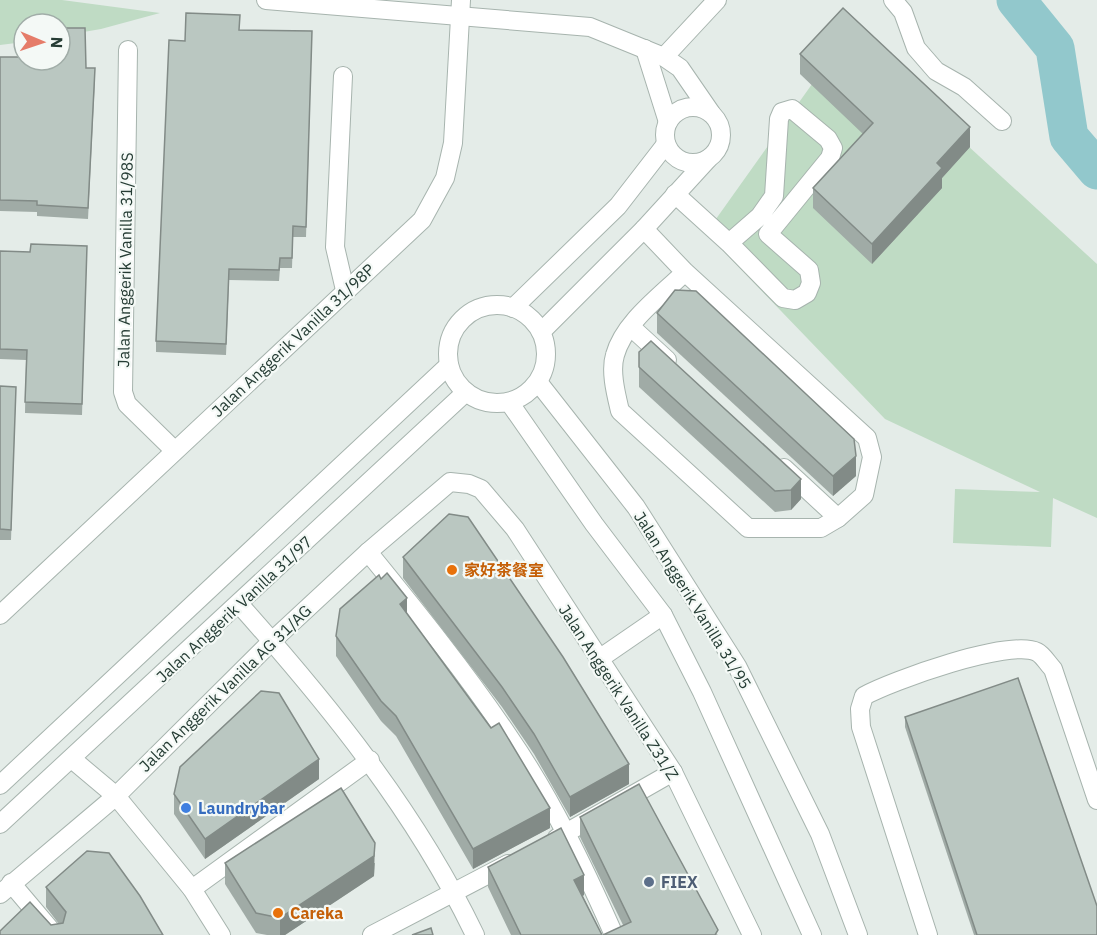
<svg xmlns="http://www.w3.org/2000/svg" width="1097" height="935" font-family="'IBM Plex Sans','Noto Sans SC',sans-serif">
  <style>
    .green { fill: #bfdbc4 }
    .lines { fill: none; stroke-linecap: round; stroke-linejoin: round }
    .river { stroke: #92c8cc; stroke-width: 39 }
    .minor-casing { stroke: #a7b4ae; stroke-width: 20 }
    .minor { stroke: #fff; stroke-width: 18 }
    .wall { fill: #a0aba6 }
    .shaded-wall { fill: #828b87 }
    .building { fill: #bac7c1; stroke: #828b87; stroke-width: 1.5 }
    .food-dot { fill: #e8710a; stroke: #f4f9f6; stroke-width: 2 }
    .shop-dot { fill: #3f7fe0; stroke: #f4f9f6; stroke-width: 2 }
    .service-dot { fill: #5c6f8a; stroke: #f4f9f6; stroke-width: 2 }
    .labels { text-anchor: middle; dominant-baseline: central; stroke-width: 4.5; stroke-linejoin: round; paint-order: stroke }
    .street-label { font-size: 16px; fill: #253c34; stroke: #f4f9f6 }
    .food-label { font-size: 16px; font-weight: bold; fill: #c56008; stroke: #f4f9f6; text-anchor: start }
    .shop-label { font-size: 16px; font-weight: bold; fill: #366cbe; stroke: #f4f9f6; text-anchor: start }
    .service-label { font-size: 16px; font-weight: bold; fill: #4e5e75; stroke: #f4f9f6; text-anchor: start }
  </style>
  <rect width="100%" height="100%" fill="#e4ece8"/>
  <!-- green -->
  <g class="green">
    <path d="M0,0H62L160,13L101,29L60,36V24H24V42L0,45Z"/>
    <path d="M847,35L1097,264V518L1053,498L1051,547L953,543L955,489L1040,492L885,419L706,233Z"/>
  </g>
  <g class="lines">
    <!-- river -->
    <path class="river" d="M1016,0L1055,48L1069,137L1097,170"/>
    <defs>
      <g id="minor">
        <path d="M266,0L590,27L664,57L680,68L711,113"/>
        <path d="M893,0L903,12L916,48L936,71L964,87L1002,121"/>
        <path d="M645,49L668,122"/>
        <path d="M128,50L123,392L127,404L174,450"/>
        <path d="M664,57L717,0"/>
        <path d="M343,76L335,247L345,290"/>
        <circle cx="693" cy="135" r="28"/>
        <path d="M675,194L729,243L783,298L795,300L807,293L811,283L809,270L768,234L830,158L833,148L828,139L792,109L782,112L779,119L774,196L760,216L729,243"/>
        <path d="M644,229L685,272L867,438L872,457L864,495L838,518L821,528H748L620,411C616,394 610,371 615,355C624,322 662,295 685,272"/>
        <circle cx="497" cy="354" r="49"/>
        <path d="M513,308L618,206L666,144"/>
        <path d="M631,327L667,360"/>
        <path d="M541,332L644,229L708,159"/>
        <path d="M538,382L636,507L737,666L820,834L858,935"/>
        <path d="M509,402L594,524L663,615L702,692L812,935"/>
        <path d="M784,468L838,518"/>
        <path d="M368,552C417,612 466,673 509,737C551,798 584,867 614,935"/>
        <path d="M239,604C329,705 416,812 475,935"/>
        <path d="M0,615L422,220L445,178L453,143L461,0"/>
        <path d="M599,659L663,615"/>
        <path d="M72,759L116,796L192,889L221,935"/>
        <path d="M0,785L449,365"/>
        <path d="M0,824L466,392"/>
        <path d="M557,838L673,772"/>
        <path d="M11,883L55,935"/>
        <path d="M192,889L370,760"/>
        <path d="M0,894L116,796L272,641L368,552L450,482L469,484L481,489L515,529L673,772L752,935"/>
        <path d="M372,935L508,864"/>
        <path d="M928,935L861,727L860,709L864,696C891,681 1010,638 1037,652C1043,655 1048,664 1053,669L1097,800"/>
      </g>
    </defs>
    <!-- minor casing -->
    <use href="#minor" class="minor-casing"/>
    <!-- minor -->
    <use href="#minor" class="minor"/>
  </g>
  <!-- wall -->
  <g class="wall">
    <path d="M239,30L312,31L306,237H293L292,268H280L279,281L229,280L226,355L156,352V341L185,41Z"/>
    <path d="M800,54L970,147L942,178V188L872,264L813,208V188L863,134L800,74Z"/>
    <path d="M0,57L86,68L95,79L88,219L37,216V212L0,211Z"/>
    <path d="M87,246L82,415L25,413L26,360L0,359V251L30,252Z"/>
    <path d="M657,313L856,476L833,496L657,333Z"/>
    <path d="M639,352L801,499L791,510L775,512L639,387Z"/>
    <path d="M0,386L16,387L11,540H0Z"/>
    <path d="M403,557L629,784L570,817L534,754L502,707L403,578Z"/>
    <path d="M407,614L550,828L473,869L396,736L381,721L336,656V636Z"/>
    <path d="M905,717L1097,935H974L905,727Z"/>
    <path d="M319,779L205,859L174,814V794Z"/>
    <path d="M580,817L718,935L623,925L580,837Z"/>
    <path d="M225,863H375L374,876L285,935H267L256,933L225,884Z"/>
    <path d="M488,867L584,895L583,896L602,935H511L488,887Z"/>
    <path d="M46,887L163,935L51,925L59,924L46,907Z"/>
  </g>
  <!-- shaded-wall -->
  <g class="shaded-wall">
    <path d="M970,127V147L942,178V188L872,264V244L937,163Z"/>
    <path d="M856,456V476L833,496V476Z"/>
    <path d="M801,479V499L791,510V490Z"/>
    <path d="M407,598V619L400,604Z"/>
    <path d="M319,759V779L205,859V839Z"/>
    <path d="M629,764V784L570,817V797Z"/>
    <path d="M550,808V828L473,869V849Z"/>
    <path d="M375,843L374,876L285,935H280V918Z"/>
    <path d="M584,875V895L574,900V880Z"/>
  </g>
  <!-- building -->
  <g class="building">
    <path d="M843,8L970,127L937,163L942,168L872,244L813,188L873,123L800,54Z"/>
    <path d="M186,13L240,15L239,30L312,31L306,227L293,226L292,258H280L279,270L229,269L226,344L156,341L169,40L185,41Z"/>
    <path d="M60,28H85L86,68H95L88,208L37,205V201L0,200V57H24V60H60Z"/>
    <path d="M31,244L87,246L82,404L25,402L27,350L0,349V251L30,252Z"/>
    <path d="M675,290L696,291L854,439L856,456L833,476L657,313Z"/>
    <path d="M651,341L801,479L791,490L775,491L639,367V352Z"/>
    <path d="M0,386L16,387L11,530L0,529Z"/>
    <path d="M449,514L468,517L563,657L629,764L570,797L534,734L502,687L403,557Z"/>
    <path d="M387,573L407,598L400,604L491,728L499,723L550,808L473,849L396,716L381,701L336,636L340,609L379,575L381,579Z"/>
    <path d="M1018,678L1097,906V935H977L905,717Z"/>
    <path d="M261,691L279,693L319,759L205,839L174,794L180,767Z"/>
    <path d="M639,784L718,930L715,935H603L631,922L580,817Z"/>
    <path d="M341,788L375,843L374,856L280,918L256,913L225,863Z"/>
    <path d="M561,828L584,875L574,880L602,935H521L488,867Z"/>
    <path d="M87,851L109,853L140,896L163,935H0V931L30,902L51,925L63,923L66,912L46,887Z"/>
    <path d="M431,928L433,935H412Z"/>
  </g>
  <!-- markers -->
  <g class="food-dot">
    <circle cx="452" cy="570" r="6"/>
    <circle cx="278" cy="913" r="6"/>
  </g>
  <circle class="shop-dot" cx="186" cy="808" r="6"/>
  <circle class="service-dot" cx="649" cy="882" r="6"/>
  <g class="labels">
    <!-- street labels -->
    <g class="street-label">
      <text transform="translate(125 260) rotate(-89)">Jalan Anggerik Vanilla 31/98S</text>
      <text transform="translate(293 340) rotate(-43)">Jalan Anggerik Vanilla 31/98P</text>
      <text transform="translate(693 600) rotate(58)">Jalan Anggerik Vanilla 31/95</text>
      <text transform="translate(234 609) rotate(-43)">Jalan Anggerik Vanilla 31/97</text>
      <text transform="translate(225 688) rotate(-44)">Jalan Anggerik Vanilla AG 31/AG</text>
      <text transform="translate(619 692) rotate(57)">Jalan Anggerik Vanilla Z31/Z</text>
    </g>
    <!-- food labels -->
    <g class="food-label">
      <text x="464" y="570">家好茶餐室</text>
      <text x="290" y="913">Careka</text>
    </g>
    <!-- shop labels -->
    <g class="shop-label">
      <text x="198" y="808">Laundrybar</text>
    </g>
    <!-- service labels -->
    <g class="service-label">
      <text x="661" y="882">FIEX</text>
    </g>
  </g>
  <!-- north arrow -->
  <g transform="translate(42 42) rotate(92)"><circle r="28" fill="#f4f9f6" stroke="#a1ada8" stroke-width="1.5"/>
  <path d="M0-4.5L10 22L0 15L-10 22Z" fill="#e57c69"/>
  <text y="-9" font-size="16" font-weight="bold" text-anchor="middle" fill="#253c34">N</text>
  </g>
</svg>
